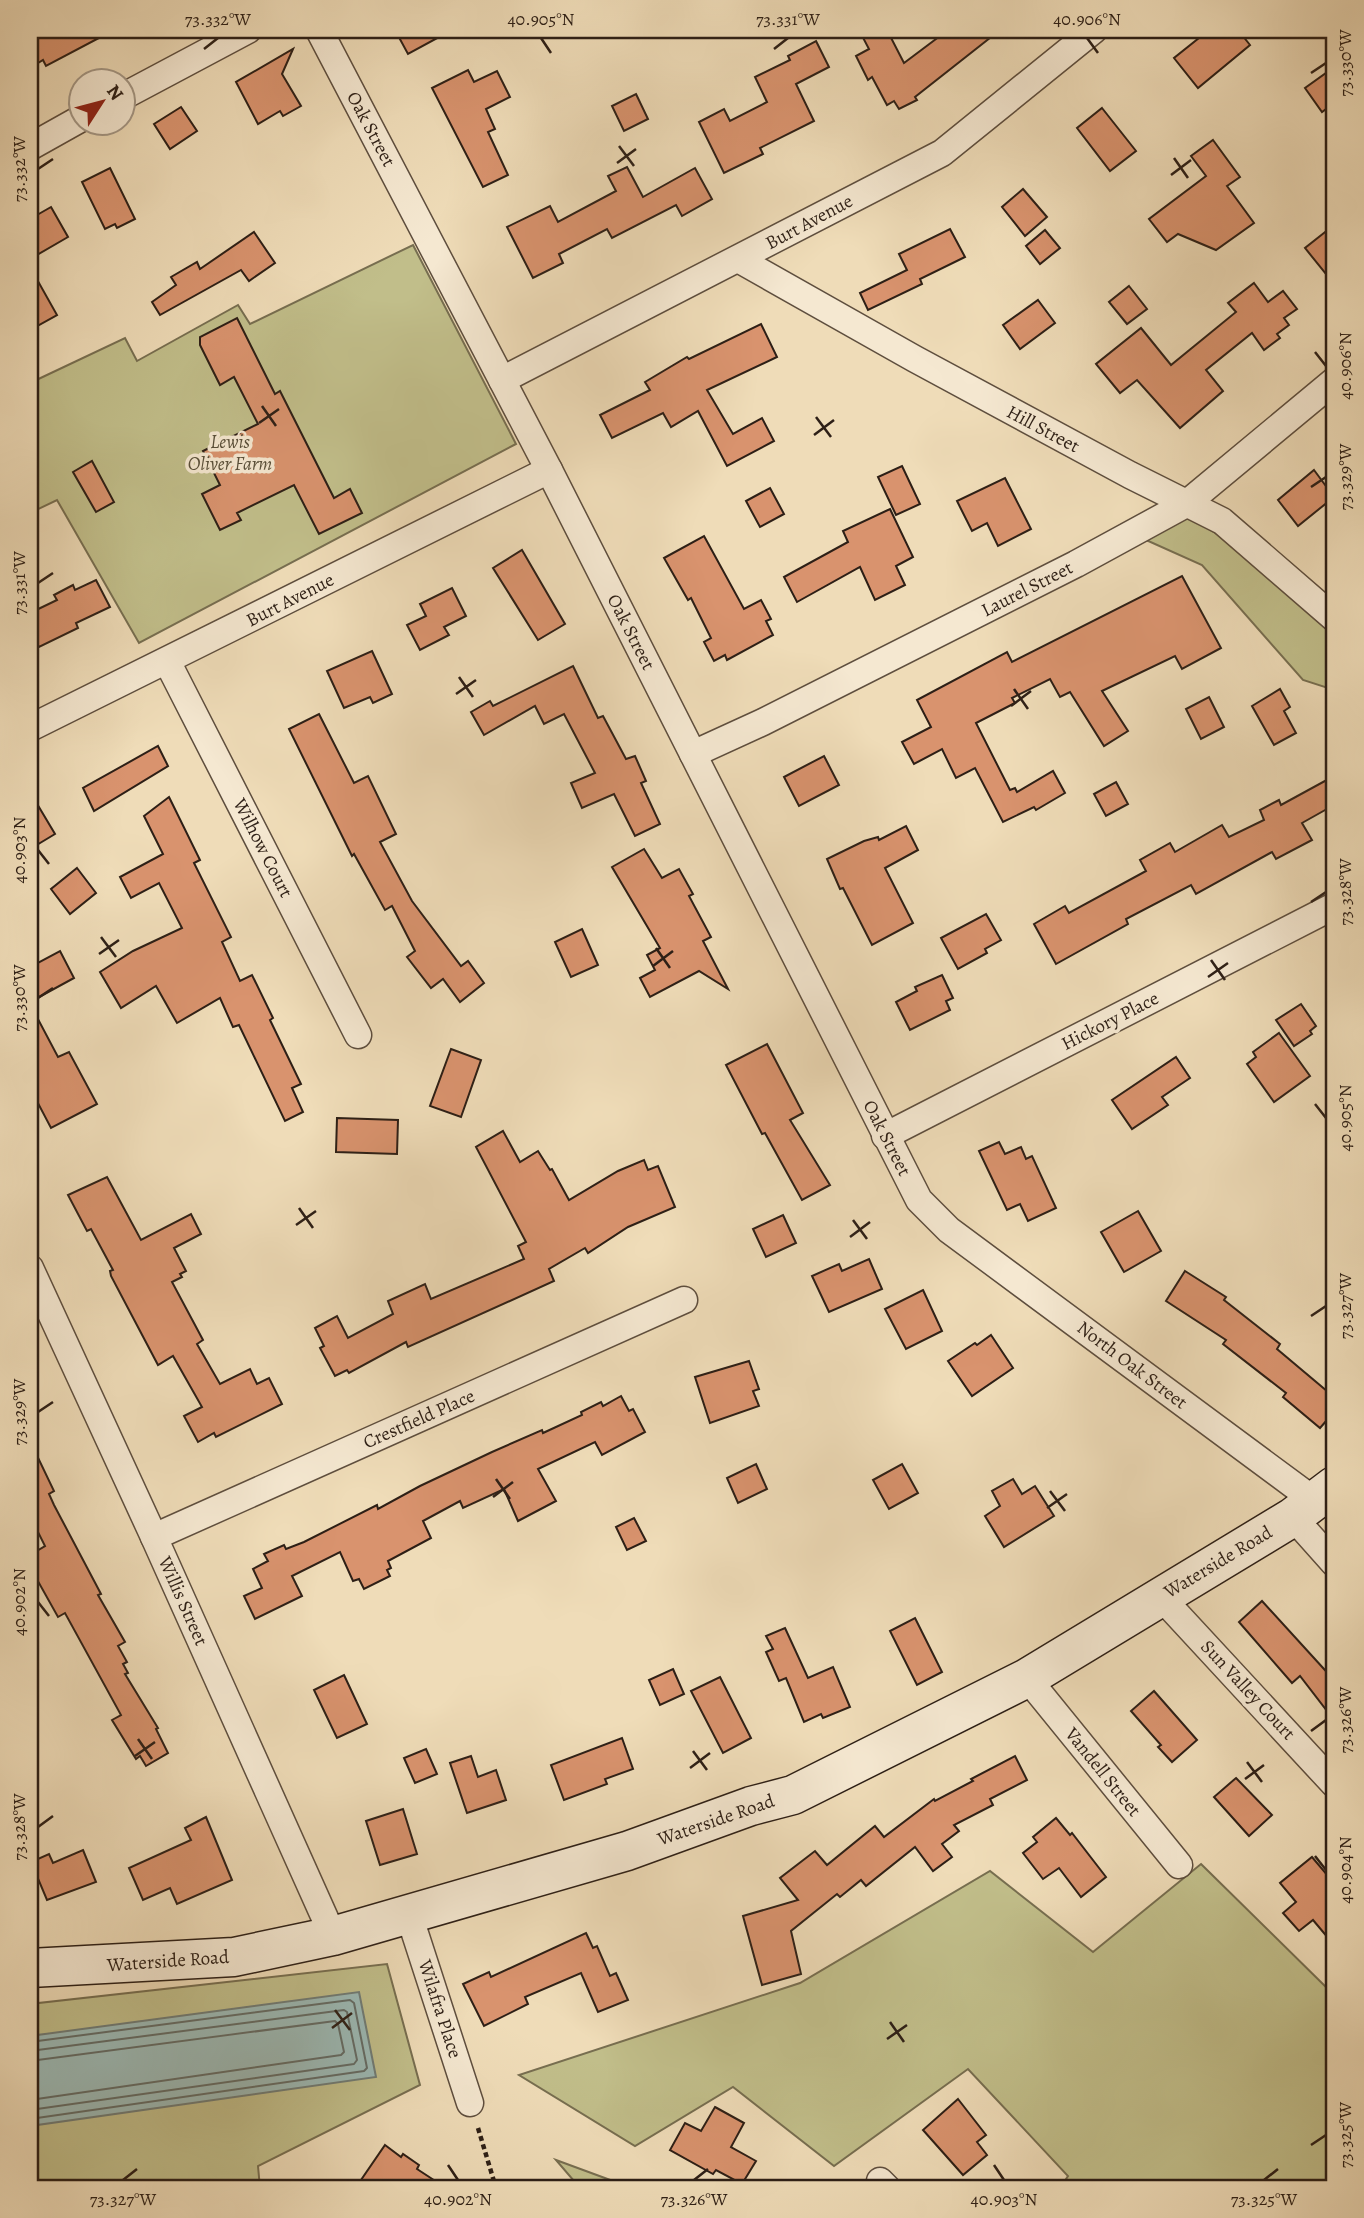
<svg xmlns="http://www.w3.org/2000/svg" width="1364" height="2218" font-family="Alegreya,serif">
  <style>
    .green { fill: #c1be8a; stroke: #776e50; stroke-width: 2 }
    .water { fill: #9cbab6; stroke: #707c76; stroke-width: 2 }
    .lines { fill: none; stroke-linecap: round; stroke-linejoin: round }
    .shore { stroke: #646c66; stroke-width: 2 }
    .building { fill: #d9936e; stroke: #2d1f16; stroke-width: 2 }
    .street-casing { stroke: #5e4e3e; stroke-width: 29 }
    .secondary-casing { stroke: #2d1f16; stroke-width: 41 }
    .path { stroke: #2d1f16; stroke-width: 4.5; stroke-dasharray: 5 3.5; stroke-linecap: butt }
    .street { stroke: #f5e8d1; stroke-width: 26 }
    .secondary { stroke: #f5e8d1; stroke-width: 38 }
    .ticks { fill: none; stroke: #2d1f16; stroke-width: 2.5 }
    .labels { text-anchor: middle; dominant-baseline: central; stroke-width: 7; stroke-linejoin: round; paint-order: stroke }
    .street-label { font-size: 19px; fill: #2d1f16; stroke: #f5e8d1 }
    .park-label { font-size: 19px; font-style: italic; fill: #594f39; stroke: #f5e8d1 }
    .neatline { fill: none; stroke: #2d1f16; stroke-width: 2.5 }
    .ticks-label { font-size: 18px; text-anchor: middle; fill: #2d1f16 }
  </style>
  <rect width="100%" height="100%" fill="#efdcb8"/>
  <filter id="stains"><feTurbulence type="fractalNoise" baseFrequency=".00286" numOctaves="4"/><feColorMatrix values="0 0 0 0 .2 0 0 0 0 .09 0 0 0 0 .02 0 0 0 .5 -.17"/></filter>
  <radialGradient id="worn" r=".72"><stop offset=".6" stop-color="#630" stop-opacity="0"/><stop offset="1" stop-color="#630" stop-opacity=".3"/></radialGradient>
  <!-- green -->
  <g class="green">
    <path d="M413,245L516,444L139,643L57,500L30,513V383L125,338L137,361L238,305L250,324Z"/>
    <path d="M1183,513L1230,542L1334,634V690L1303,680L1202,565L1146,540Z"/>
    <path d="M1201,1864L1334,1995V2188H1060L1068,2176L968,2069L834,2166L733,2087L635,2146L519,2075L800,1983L990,1871L1093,1952Z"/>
    <path d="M387,1964L420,2085L258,2166L260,2188H30V2004Z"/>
    <path d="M556,2160L632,2188H580Z"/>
  </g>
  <!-- water -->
  <path class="water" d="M359,1992L376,2077L30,2126V2036Z"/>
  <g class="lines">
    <!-- shore -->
    <g class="shore">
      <path d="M30,2042L350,2000L354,2003L367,2068L364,2071L30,2119"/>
      <path d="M30,2051L344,2010L347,2012L357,2060L354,2064L30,2110"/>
      <path d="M30,2061L335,2021L338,2024L344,2052L341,2055L30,2100"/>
    </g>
  </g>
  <!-- building -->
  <g class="building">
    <path d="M30,30H114L46,66L43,60L30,68Z"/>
    <path d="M395,30H452L408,54Z"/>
    <path d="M859,30H887L904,63L948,30H1000L915,97L917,100L899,109L894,101L887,105L872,77L868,80L856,56L869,49Z"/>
    <path d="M1209,30H1238L1250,45L1198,88L1174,58Z"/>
    <path d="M816,41L829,67L796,84L814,121L760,148L763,154L724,173L699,122L724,109L730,121L767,102L755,77L790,60L788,56Z"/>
    <path d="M293,49L282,74L301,106L283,116L280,111L258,124L236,82Z"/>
    <path d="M468,70L474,82L497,71L510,97L486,109L495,129L488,132L508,175L483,187L432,88Z"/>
    <path d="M1326,73L1334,85V103L1322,112L1305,88Z"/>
    <path d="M636,94L648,119L624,131L612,106Z"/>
    <path d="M181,107L197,131L170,149L154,124Z"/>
    <path d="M1102,108L1136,151L1110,171L1077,128Z"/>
    <path d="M1213,140L1240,177L1227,186L1254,223L1216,250L1178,234L1167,242L1149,219L1206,176L1191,156Z"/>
    <path d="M627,167L643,197L695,168L712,199L682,216L676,205L612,238L607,229L559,254L563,263L533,278L507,227L550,206L558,222L616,191L608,176Z"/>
    <path d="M110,168L135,219L117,228L115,224L105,229L82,182Z"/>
    <path d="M1023,189L1047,217L1025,236L1002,207Z"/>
    <path d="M51,207L68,237L30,259V219Z"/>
    <path d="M1334,225V284L1305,248Z"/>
    <path d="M950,229L965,257L920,279L922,284L868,310L860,293L907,270L899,254Z"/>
    <path d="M1045,230L1060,248L1040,264L1026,246Z"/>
    <path d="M254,232L275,263L249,281L241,270L160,315L152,302L176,285L171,277L197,262L200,269Z"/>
    <path d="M30,267L57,315L30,330Z"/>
    <path d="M1254,283L1268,302L1283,291L1297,309L1284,318L1289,325L1277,334L1280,338L1264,350L1252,333L1206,370L1223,391L1180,428L1137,380L1120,393L1096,364L1141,328L1171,365L1236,312L1228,303Z"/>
    <path d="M1129,286L1147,309L1127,324L1109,302Z"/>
    <path d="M1038,300L1055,323L1020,349L1003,325Z"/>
    <path d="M237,318L275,394L280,391L334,498L350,489L362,513L319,534L294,485L237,513L241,520L220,530L202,494L220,485L203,451L258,424L234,377L220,385L200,345V337Z"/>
    <path d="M761,324L777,357L707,390L733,434L762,418L774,441L727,466L698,411L671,427L663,413L612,438L600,415L650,390L645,382L687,357L689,359Z"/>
    <path d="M92,461L114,502L96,512L73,472Z"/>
    <path d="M902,466L920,504L896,515L878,477Z"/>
    <path d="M1314,470L1334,497L1298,526L1278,500Z"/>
    <path d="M1005,478L1031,529L998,546L987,523L972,531L957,501Z"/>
    <path d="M770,488L784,514L760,527L746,501Z"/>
    <path d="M890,509L913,557L896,566L905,585L875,600L860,567L797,602L784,577L848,542L843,531Z"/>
    <path d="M704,536L744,609L761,600L771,619L766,621L773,635L727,660L725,655L714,661L704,642L711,638L691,598L688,600L664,558Z"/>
    <path d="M522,550L565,624L538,640L493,568Z"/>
    <path d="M1182,576L1221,648L1182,669L1175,656L1102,691L1128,731L1104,746L1070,692L1060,697L1050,679L1012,698L1015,703L976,723L1010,790L1015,788L1017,792L1053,771L1065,793L1036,810L1034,807L1003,822L975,768L956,778L942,749L914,764L902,742L931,727L917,700L1007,652L1012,662Z"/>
    <path d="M96,580L110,607L76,623L78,628L39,647L30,631V613L57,600L54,595L73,585L75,590Z"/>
    <path d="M452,588L466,616L444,627L449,635L420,650L407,625L426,616L420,604Z"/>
    <path d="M372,651L392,694L373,703L370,697L344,708L327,671Z"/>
    <path d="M573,666L598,718L603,716L626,759L635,756L646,781L641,783L660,824L635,836L614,794L582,808L571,783L595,773L564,714L544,724L535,706L484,735L471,712L490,701L493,706Z"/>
    <path d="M1280,689L1290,707L1284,711L1296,733L1274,745L1252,706Z"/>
    <path d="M1209,697L1224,727L1201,739L1186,709Z"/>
    <path d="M319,714L354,783L368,776L396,834L380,842L412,901L461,966L468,961L484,983L460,1002L443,979L431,988L407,957L415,951L392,906L385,910L354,854L352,856L289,729Z"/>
    <path d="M158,746L168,766L94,811L83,788Z"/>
    <path d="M824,756L839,785L799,806L784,777Z"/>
    <path d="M1334,776V805L1302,823L1312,840L1276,859L1272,852L1196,894L1191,885L1126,919L1128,924L1056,964L1034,924L1065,906L1069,913L1146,871L1140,860L1170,843L1175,852L1222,825L1229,837L1264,820L1260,810L1279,800L1281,805Z"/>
    <path d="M1116,782L1128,804L1106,816L1094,794Z"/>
    <path d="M30,792L55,834L30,849Z"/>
    <path d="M169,797L200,860L194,863L231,937L222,942L240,981L252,975L273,1018L270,1020L301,1084L292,1088L303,1112L285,1121L239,1025L233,1027L220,998L177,1023L156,986L121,1008L100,972L133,951L182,928L159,883L131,898L120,877L163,854L144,816Z"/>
    <path d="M906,826L918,850L885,868L913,923L872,945L843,888L840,889L827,859L864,841L878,837L879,840Z"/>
    <path d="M644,849L662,878L679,869L693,894L689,896L711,937L703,941L728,989L699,971L650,997L640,978L655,970L647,955L660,948L612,867Z"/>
    <path d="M77,868L96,893L70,914L51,889Z"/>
    <path d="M986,914L1001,940L985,949L987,953L958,969L941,938Z"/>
    <path d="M582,929L598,965L571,977L555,942Z"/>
    <path d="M60,951L74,978L30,1002V967Z"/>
    <path d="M942,975L953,998L946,1001L950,1010L910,1030L896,1002L917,991L915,987Z"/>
    <path d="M30,1004L58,1057L69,1052L97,1104L51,1128L30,1088Z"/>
    <path d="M1301,1004L1316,1026L1310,1031L1312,1034L1294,1046L1276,1020Z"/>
    <path d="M1279,1033L1310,1076L1274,1102L1247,1064L1256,1057L1253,1052Z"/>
    <path d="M767,1044L803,1113L790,1120L830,1185L802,1200L765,1133L762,1134L726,1065Z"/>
    <path d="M451,1049L481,1060L461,1117L430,1106Z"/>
    <path d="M1176,1057L1190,1078L1162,1097L1168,1105L1132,1129L1112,1100Z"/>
    <path d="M337,1118L398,1120L397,1154L336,1152Z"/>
    <path d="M503,1131L520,1162L538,1151L550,1170L552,1169L569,1200L618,1171L644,1160L648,1170L658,1166L675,1207L628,1227L588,1253L585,1248L549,1269L554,1281L408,1347L406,1342L349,1373L347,1370L335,1376L320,1348L324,1346L315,1328L337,1316L348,1338L393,1314L388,1301L425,1284L431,1299L524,1259L518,1246L526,1242L476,1147Z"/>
    <path d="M999,1142L1005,1154L1021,1147L1026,1159L1032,1156L1056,1208L1028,1221L1020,1204L1007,1210L979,1151Z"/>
    <path d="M107,1177L141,1240L191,1214L201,1234L174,1248L186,1271L180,1274L182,1277L172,1282L203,1340L197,1344L220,1384L250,1369L257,1384L269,1378L282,1404L216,1437L214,1433L198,1442L184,1416L202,1407L173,1356L158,1365L111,1276L110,1271L113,1270L91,1229L87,1231L68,1195Z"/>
    <path d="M1138,1211L1161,1251L1124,1272L1101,1232Z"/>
    <path d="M783,1215L796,1243L766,1257L753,1229Z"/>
    <path d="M869,1259L882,1289L829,1312L812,1276L839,1264L842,1271Z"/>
    <path d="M1185,1271L1226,1297L1224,1300L1280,1344L1277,1349L1334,1397V1412L1320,1428L1283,1397L1286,1393L1223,1344L1226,1340L1166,1301Z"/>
    <path d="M923,1290L942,1331L906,1349L885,1309Z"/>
    <path d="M991,1335L1013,1368L972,1396L948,1361L975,1343L977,1345Z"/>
    <path d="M749,1361L759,1389L753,1391L759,1406L710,1423L695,1377Z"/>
    <path d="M621,1396L629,1411L633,1409L645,1432L602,1455L595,1442L538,1469L556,1501L518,1521L504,1489L463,1508L460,1501L423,1521L431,1538L388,1561L391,1568L387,1570L390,1576L364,1589L359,1579L353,1581L340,1552L292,1576L302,1596L255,1619L244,1596L262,1588L253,1569L268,1561L264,1554L284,1545L286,1549L304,1542L377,1505L378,1509L420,1486L492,1452L542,1430L543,1433L582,1415L581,1412L601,1402L603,1406Z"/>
    <path d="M30,1441L54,1491L49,1494L54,1505L101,1594L98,1595L125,1642L118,1646L127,1662L123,1664L128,1673L125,1674L158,1728L156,1729L168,1753L146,1766L140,1756L136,1759L112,1720L121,1715L65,1613L58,1617L30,1567V1555L45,1546L30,1516Z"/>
    <path d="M756,1464L767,1489L738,1503L727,1478Z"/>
    <path d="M902,1464L918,1493L889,1509L873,1480Z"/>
    <path d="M1013,1479L1022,1494L1035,1486L1054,1516L1004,1547L985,1516L1000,1506L992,1491Z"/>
    <path d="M634,1518L646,1541L627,1550L616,1527Z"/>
    <path d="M1262,1601L1334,1680V1720L1300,1676L1292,1683L1239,1622Z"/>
    <path d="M915,1618L942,1672L917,1685L890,1631Z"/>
    <path d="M785,1628L808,1678L833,1667L850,1707L823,1718L821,1714L804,1722L786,1678L779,1681L766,1652L773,1649L766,1636Z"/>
    <path d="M673,1669L684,1694L660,1705L649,1680Z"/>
    <path d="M344,1675L367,1724L337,1738L314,1690Z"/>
    <path d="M720,1677L751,1738L723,1753L691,1691Z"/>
    <path d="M1154,1691L1197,1740L1172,1762L1158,1747L1161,1745L1131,1711Z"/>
    <path d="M622,1738L633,1769L605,1779L607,1784L564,1800L551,1765Z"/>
    <path d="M426,1749L437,1774L415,1783L404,1758Z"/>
    <path d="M471,1756L478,1777L496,1770L506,1800L467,1813L450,1763Z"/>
    <path d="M1015,1756L1027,1780L990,1799L993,1805L954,1825L959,1831L942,1844L952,1857L933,1871L915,1847L866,1886L861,1880L840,1897L837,1894L791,1931L801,1974L762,1985L743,1916L798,1900L780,1878L815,1851L827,1865L875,1826L884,1837L934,1799L935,1801L973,1781L971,1779Z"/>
    <path d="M1236,1778L1272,1815L1249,1836L1214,1797Z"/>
    <path d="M403,1809L417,1854L380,1865L366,1821Z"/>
    <path d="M206,1817L232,1880L177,1904L170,1888L143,1900L129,1868L191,1840L185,1828Z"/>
    <path d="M1056,1818L1070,1835L1072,1833L1106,1877L1081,1897L1059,1868L1043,1879L1023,1853L1037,1842L1033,1837Z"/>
    <path d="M83,1850L96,1882L47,1900L31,1862L49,1854L53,1863Z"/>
    <path d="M1312,1857L1334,1883V1945L1313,1920L1299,1931L1283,1913L1296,1902L1280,1883Z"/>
    <path d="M586,1933L593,1948L597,1946L610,1976L616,1973L628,2000L598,2012L581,1973L525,1997L528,2004L484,2026L463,1984L489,1972L491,1977Z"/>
    <path d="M958,2099L986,2135L977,2142L987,2155L963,2175L923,2130Z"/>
    <path d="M715,2107L744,2123L731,2147L756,2161L742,2184L716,2170L713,2174L670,2150L685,2123L701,2131Z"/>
    <path d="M385,2145L401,2157L403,2154L419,2165L417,2169L446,2188H373L361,2180Z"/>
  </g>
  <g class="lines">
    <defs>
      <g id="street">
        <path d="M319,30L549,470L919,1200L949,1230L1315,1501"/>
        <path d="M122,97L248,30"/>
        <path d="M30,147L80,119"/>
        <path d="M738,259L915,359L1130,475L1222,521L1334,618"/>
        <path d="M502,380L942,153L1094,30"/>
        <path d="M167,661L358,1035"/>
        <path d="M30,728L549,470"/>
        <path d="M693,754L763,722L1076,564L1186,504L1334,381"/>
        <path d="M885,1136L1334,906"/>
        <path d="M30,1268L154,1537L333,1936"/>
        <path d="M1293,1517L1334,1563"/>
        <path d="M154,1537L684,1300"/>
        <path d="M1161,1597L1334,1784"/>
        <path d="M1027,1678L1179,1865"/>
        <path d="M409,1915L470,2103"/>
        <path d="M880,2181L887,2188"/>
      </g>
      <path id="secondary" d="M30,1968L234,1957L333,1936L627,1851L751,1806L793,1795L1027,1678L1293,1517L1334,1486"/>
    </defs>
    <!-- street casing -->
    <use href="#street" class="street-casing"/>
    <!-- secondary casing -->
    <use href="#secondary" class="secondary-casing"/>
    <!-- path -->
    <path class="path" d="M478,2128L496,2188"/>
    <!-- street -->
    <use href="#street" class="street"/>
    <!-- secondary -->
    <use href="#secondary" class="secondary"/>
  </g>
  <!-- ticks -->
  <path class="ticks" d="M541,38L551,53M1087,38L1098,53M204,49L218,38M774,49L788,38M1311,73L1326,63M619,146L634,166M1174,158L1188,178M617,163L636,149M38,169L53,159M1171,175L1191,160M1315,352L1326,366M262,406L276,426M816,417L831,437M259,423L279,409M814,435L834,420M1311,487L1326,477M38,583L53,573M459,677L473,697M1014,689L1028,709M456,694L476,680M1011,706L1031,691M38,850L49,864M1311,902L1326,892M101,937L116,957M656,948L670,968M99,954L119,940M1211,960L1225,980M653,966L673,951M1208,977L1228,963M38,998L53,988M1315,1104L1326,1118M299,1208L313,1228M853,1220L867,1239M296,1225L316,1211M850,1237L870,1222M1311,1316L1326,1306M38,1412L53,1402M496,1479L510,1499M1050,1491L1065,1511M493,1497L513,1482M1047,1508L1067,1494M38,1602L49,1616M1311,1731L1326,1720M138,1739L152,1759M693,1751L707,1770M135,1756L155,1742M1247,1762L1262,1782M690,1768L710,1753M1245,1779L1264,1765M38,1827L53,1816M1315,1856L1326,1870M335,2010L350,2030M890,2022L904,2042M332,2028L352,2013M887,2039L907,2025M1311,2145L1326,2135M448,2165L458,2180M994,2165L1004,2180M123,2180L137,2169M694,2180L708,2169M1264,2180L1278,2169"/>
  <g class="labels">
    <!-- street labels -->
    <g class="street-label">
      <text transform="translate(371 129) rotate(62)">Oak Street</text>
      <text transform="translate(809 222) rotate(-28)">Burt Avenue</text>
      <text transform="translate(1043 429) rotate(28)">Hill Street</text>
      <text transform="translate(1027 589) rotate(-27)">Laurel Street</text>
      <text transform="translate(290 600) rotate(-27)">Burt Avenue</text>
      <text transform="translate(631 632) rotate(63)">Oak Street</text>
      <text transform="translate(263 848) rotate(63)">Wilhow Court</text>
      <text transform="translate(1110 1021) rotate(-27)">Hickory Place</text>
      <text transform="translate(887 1138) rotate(63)">Oak Street</text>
      <text transform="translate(1132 1365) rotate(37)">North Oak Street</text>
      <text transform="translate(419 1419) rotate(-24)">Crestfield Place</text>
      <text transform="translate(1218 1562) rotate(-31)">Waterside Road</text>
      <text transform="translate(183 1601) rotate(66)">Willis Street</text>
      <text transform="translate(1248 1690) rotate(47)">Sun Valley Court</text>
      <text transform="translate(1103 1772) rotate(51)">Vandell Street</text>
      <text transform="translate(716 1820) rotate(-19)">Waterside Road</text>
      <text transform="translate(168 1961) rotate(-4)">Waterside Road</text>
      <text transform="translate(440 2009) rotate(72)">Wilafra Place</text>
    </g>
    <!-- park labels -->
    <g class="park-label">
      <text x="230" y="442">Lewis<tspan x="230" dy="22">Oliver Farm</tspan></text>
    </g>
  </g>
  <!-- margin -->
  <rect width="1364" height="2218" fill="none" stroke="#efdcb8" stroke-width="77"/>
  <!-- north arrow -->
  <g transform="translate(102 102) rotate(54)"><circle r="33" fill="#f5e8d1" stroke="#a59886" stroke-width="2"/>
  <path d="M0-5L12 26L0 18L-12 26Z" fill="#8f2418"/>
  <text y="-10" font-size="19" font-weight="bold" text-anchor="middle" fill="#2d1f16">N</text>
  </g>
  <rect x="38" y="38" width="1288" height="2142" class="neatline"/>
  <g class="ticks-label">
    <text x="218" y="25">73.332°W</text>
    <text x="541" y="25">40.905°N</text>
    <text x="788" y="25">73.331°W</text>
    <text x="1087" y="25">40.906°N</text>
    <text transform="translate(1345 63) rotate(-90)" y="6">73.330°W</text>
    <text transform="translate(19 169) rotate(-90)" y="6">73.332°W</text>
    <text transform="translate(1345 366) rotate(-90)" y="6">40.906°N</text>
    <text transform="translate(1345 477) rotate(-90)" y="6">73.329°W</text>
    <text transform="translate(19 583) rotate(-90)" y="6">73.331°W</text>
    <text transform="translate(19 850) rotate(-90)" y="6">40.903°N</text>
    <text transform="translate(1345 892) rotate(-90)" y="6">73.328°W</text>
    <text transform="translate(19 998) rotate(-90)" y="6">73.330°W</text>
    <text transform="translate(1345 1118) rotate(-90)" y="6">40.905°N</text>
    <text transform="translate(1345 1306) rotate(-90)" y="6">73.327°W</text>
    <text transform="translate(19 1412) rotate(-90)" y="6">73.329°W</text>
    <text transform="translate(19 1602) rotate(-90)" y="6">40.902°N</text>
    <text transform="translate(1345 1720) rotate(-90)" y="6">73.326°W</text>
    <text transform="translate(19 1827) rotate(-90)" y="6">73.328°W</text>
    <text transform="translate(1345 1870) rotate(-90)" y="6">40.904°N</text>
    <text transform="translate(1345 2135) rotate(-90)" y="6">73.325°W</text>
    <text x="123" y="2205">73.327°W</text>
    <text x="458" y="2205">40.902°N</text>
    <text x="694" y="2205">73.326°W</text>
    <text x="1004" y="2205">40.903°N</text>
    <text x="1264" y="2205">73.325°W</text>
  </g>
  <rect width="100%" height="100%" filter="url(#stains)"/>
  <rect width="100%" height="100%" fill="url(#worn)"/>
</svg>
